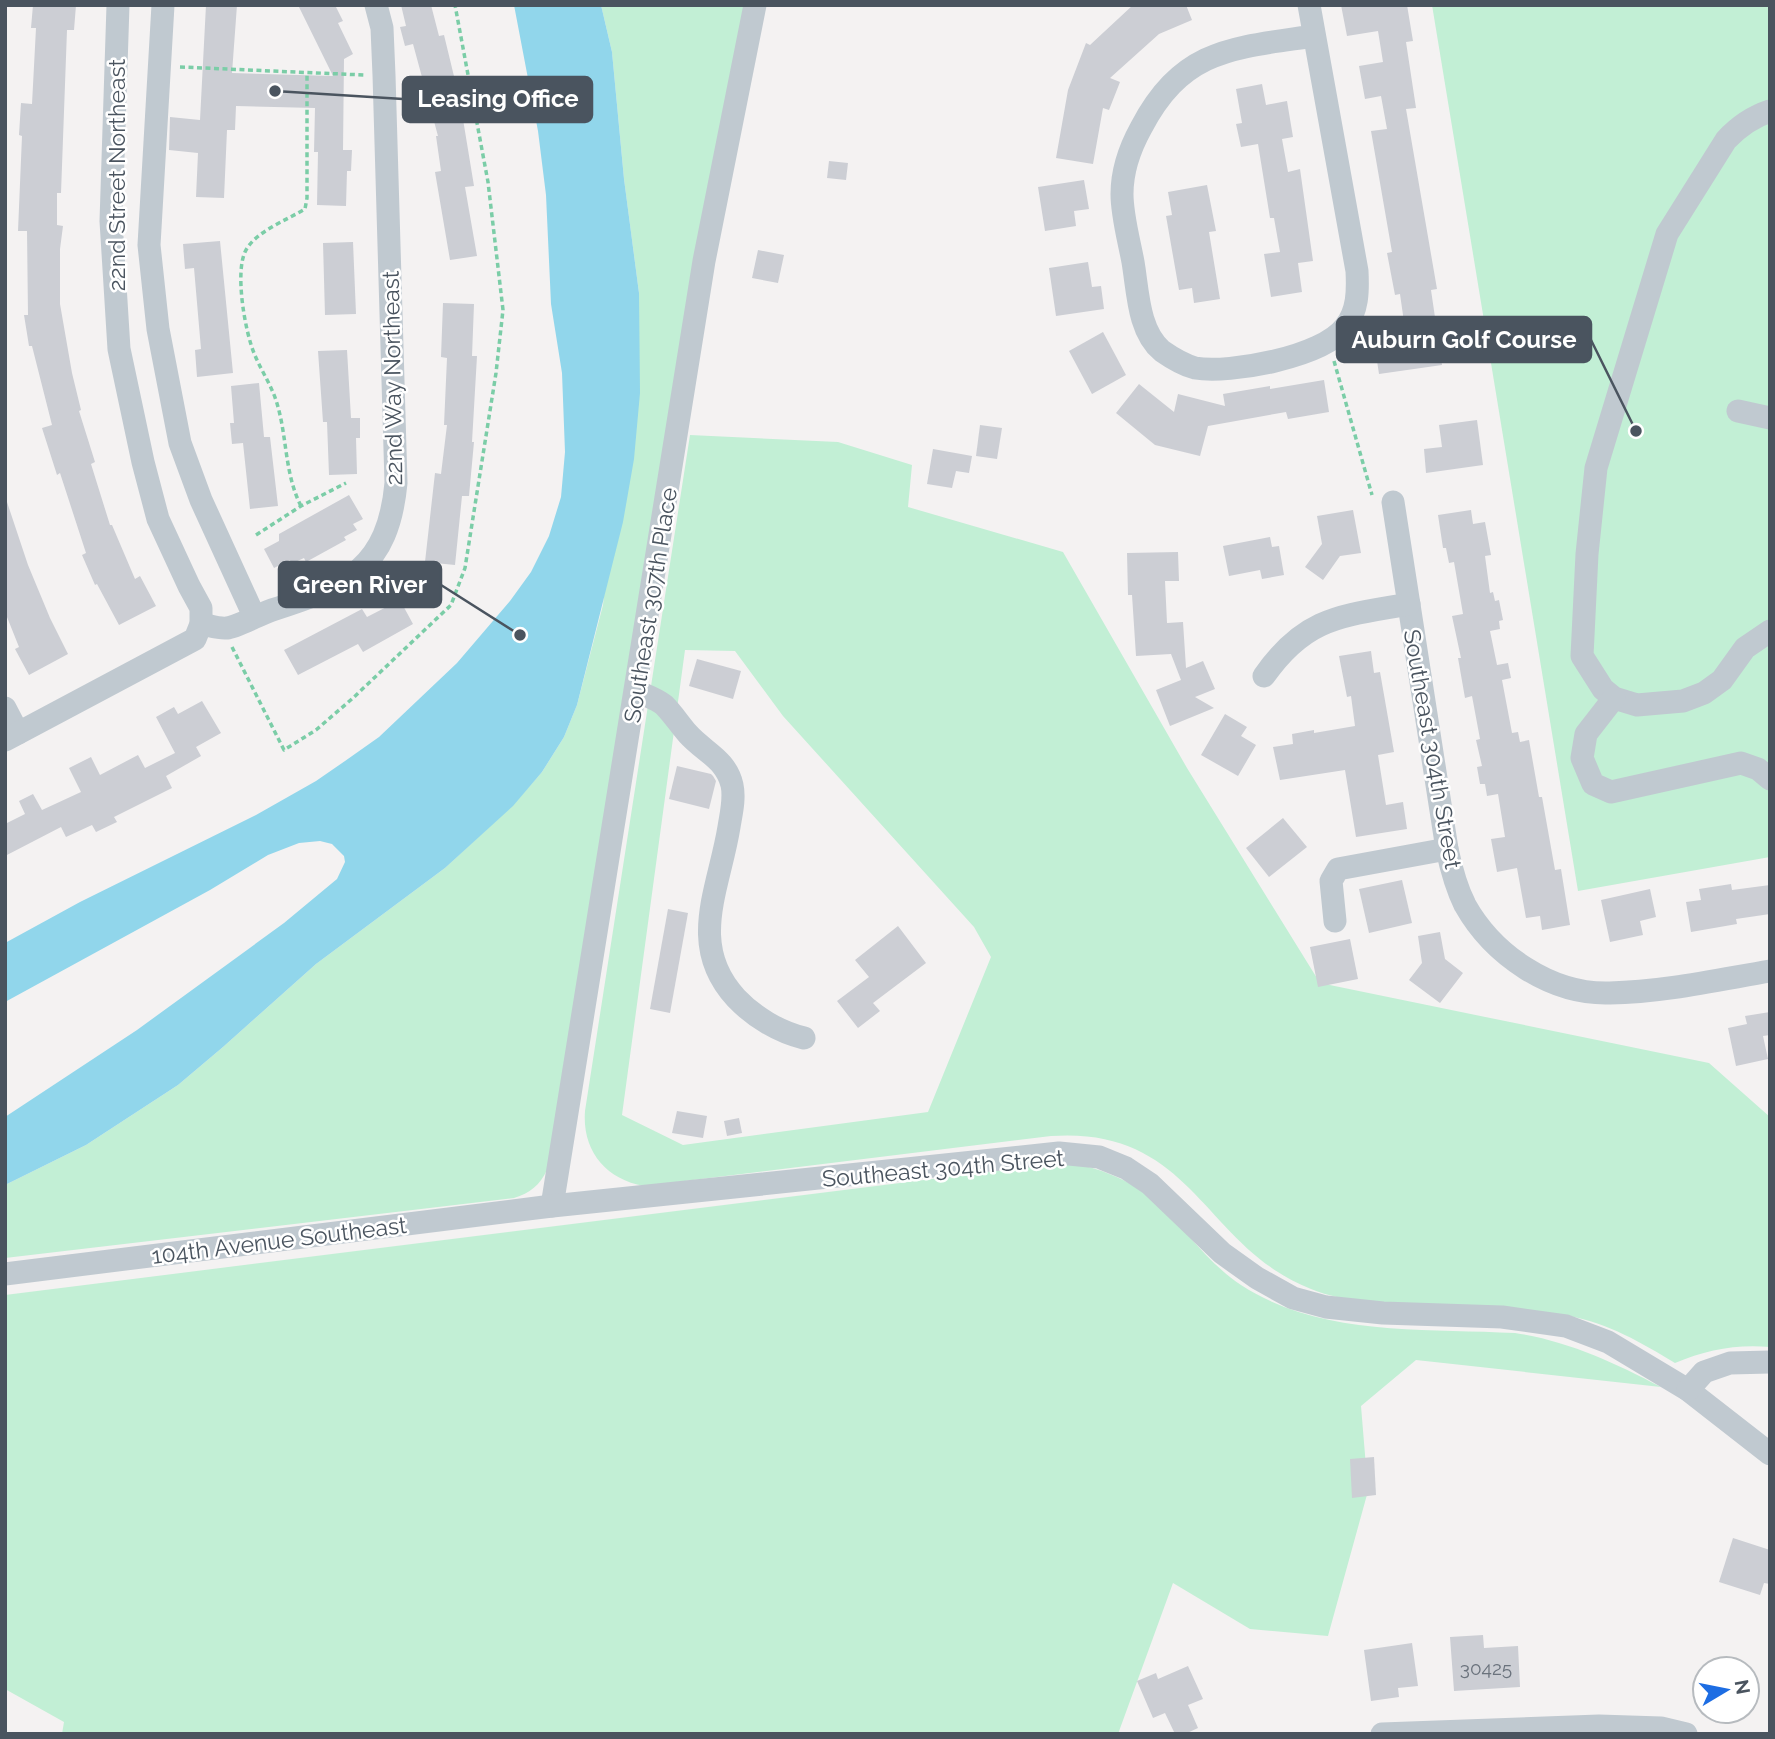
<svg xmlns="http://www.w3.org/2000/svg" width="1775" height="1739" font-family="Raleway,sans-serif">
  <style>
    .green { fill: #c2efd5; fill-rule: evenodd }
    .water { fill: #91d6eb }
    .building { fill: #ccced4 }
    .lines { fill: none; stroke-linecap: round; stroke-linejoin: round }
    .path { stroke: #7bcda7; stroke-width: 3.5; stroke-dasharray: 5 3.5; stroke-linecap: butt }
    .minor { stroke: #c0c9d0; stroke-width: 23 }
    .labels { text-anchor: middle; dominant-baseline: central; stroke-width: 5; stroke-linejoin: round; paint-order: stroke }
    .number-label { font-size: 19px; fill: #6a727c }
    .street-label { font-size: 23px; fill: #4a545f; stroke: #fff }
    .leader { fill: none; stroke: #4a545f; stroke-width: 2.5 }
    .callout-dot { fill: #4a545f; stroke: #fff; stroke-width: 2.5 }
    .callout { fill: #4a545f; stroke: #4a545f; stroke-width: 2.5 }
    .callout-label { font-size: 24px; text-anchor: middle; font-weight: bold; fill: #fff }
  </style>
  <rect width="100%" height="100%" fill="#f4f2f2"/>
  <!-- green -->
  <g class="green">
    <path d="M601,5H748L547,1170C540,1185 530,1193 514,1198L5,1258V1185L86,1145L178,1085L223,1047L316,964L445,868L513,805L542,772L564,737L577,705L603,605L639,293L624,179L612,52Z"/>
    <path d="M1432,5H1770V857L1578,891Z"/>
    <path d="M690,435L838,442L912,465L908,507L1063,552L1187,768L1320,983L1709,1063L1770,1117V1347C1736,1344 1706,1350 1675,1363C1642,1343 1608,1323 1569,1316C1555,1314 1541,1314 1527,1313C1491,1311 1456,1309 1421,1306C1384,1304 1346,1303 1311,1289C1203,1247 1194,1126 1051,1136L644,1186C605,1179 582,1150 585,1111ZM685,650L735,651L783,716L974,927L991,957L928,1112L683,1145L622,1115Z"/>
    <path d="M1067,1162C1099,1168 1129,1179 1153,1200C1185,1227 1205,1261 1241,1285C1321,1337 1423,1328 1515,1333C1568,1341 1613,1362 1661,1387L1416,1360L1361,1406L1368,1491L1328,1636L1250,1629L1173,1583L1118,1734H62L64,1722L5,1689V1295Z"/>
  </g>
  <!-- water -->
  <path class="water" d="M514,5H601L612,52L624,179L639,293L640,393L634,459L623,522L577,705L564,737L542,772L513,806L445,868L316,964L223,1047L178,1085L86,1145L5,1185V1117L137,1030L284,923L337,879L345,862L344,856L332,844L320,841L299,843L268,855L210,890L5,1002V943L80,902L256,815L316,781L345,761L379,737L457,663L510,601L531,572L549,536L561,497L565,452L562,373L551,304L546,195L538,131Z"/>
  <!-- building -->
  <g class="building">
    <path d="M33,5H76L74,30H67L61,193H57V225L63,226L60,249V304L72,373L81,410L79,411L95,462L91,464L110,525H112L135,579L140,576L156,606L119,625L97,584L95,585L82,555L86,553L60,473L57,475L42,428L52,425L32,346H29L24,315H28L27,231H18L22,136L19,135L21,103L32,104L36,28H31Z"/>
    <path d="M206,5H237L232,73L333,76L298,5H335L343,21L338,23L353,54L344,59L343,150H352L351,171H347L346,206L317,205L318,152H314L315,108L236,106L235,130H227L224,198L196,197L198,153L169,150L170,117L200,120Z"/>
    <path d="M401,5H431L439,36L444,35L460,101L474,186L465,187L477,256L450,260L435,172L441,171L436,136H438L413,44L405,46L400,27L406,26Z"/>
    <path d="M1133,5H1186L1192,20L1159,34L1110,78L1120,82L1109,110L1103,108L1093,164L1056,158L1068,90L1086,43L1090,45Z"/>
    <path d="M1341,5H1407L1413,41L1406,42L1416,108L1406,109L1437,289L1431,290L1442,365L1379,374L1374,341L1406,336L1400,294L1395,295L1387,253L1392,252L1371,131L1387,129L1381,96L1365,99L1359,66L1383,62L1378,31L1347,36Z"/>
    <path d="M1262,84L1266,105L1287,101L1293,137L1282,139L1288,172L1300,169L1313,261L1298,263L1302,292L1271,297L1264,254L1280,252L1274,218H1270L1258,144L1241,147L1236,124L1242,123L1236,89Z"/>
    <path d="M829,161L848,163L846,180L827,178Z"/>
    <path d="M1084,180L1089,209L1074,211L1076,226L1045,231L1038,187Z"/>
    <path d="M1207,185L1216,231L1209,232L1220,299L1194,303L1192,288L1179,290L1166,216L1172,215L1168,192Z"/>
    <path d="M220,241L233,373L197,377L195,350L201,349L194,268L185,269L183,244Z"/>
    <path d="M353,242L356,314L325,315L323,243Z"/>
    <path d="M758,250L784,255L778,283L752,278Z"/>
    <path d="M1088,262L1092,287L1101,286L1104,309L1056,316L1049,268Z"/>
    <path d="M443,303L474,304L472,356H477L472,442H474L469,496H462L455,565L425,562L435,473L441,474L447,425H444L447,358L441,357Z"/>
    <path d="M1103,332L1126,375L1092,394L1069,351Z"/>
    <path d="M347,350L351,418H360V438H356L357,474L329,475L327,422H323L318,351Z"/>
    <path d="M1324,380L1329,412L1288,419L1286,412L1208,426L1200,456L1155,445L1116,413L1139,384L1174,412L1178,394L1225,406L1223,394L1270,386V389Z"/>
    <path d="M259,383L264,437H270L278,506L250,509L243,443L232,444L230,423H234L231,386Z"/>
    <path d="M1477,420L1483,465L1426,473L1424,449L1442,447L1439,425Z"/>
    <path d="M980,425L1002,428L997,459L976,456Z"/>
    <path d="M933,449L972,456L969,473L956,471L952,488L927,484Z"/>
    <path d="M349,495L363,519L353,524L357,530L344,537L346,540L306,562L304,558L291,564L290,560L274,568L264,549L279,541V534Z"/>
    <path d="M7,502L28,565L50,618L68,654L29,675L15,649L19,647L5,612V503Z"/>
    <path d="M1353,510L1361,553L1340,556L1323,580L1305,567L1322,544L1317,516Z"/>
    <path d="M1471,510L1473,524L1485,522L1491,555L1485,556L1490,593L1493,592L1495,601L1499,600L1503,620L1499,621L1500,629L1490,631L1497,665L1508,663L1511,678L1502,680L1512,733L1518,732L1520,742L1529,740L1539,797H1542L1555,870L1561,869L1570,925L1542,930L1540,916L1526,918L1517,868L1497,872L1491,839L1505,837L1498,794L1487,796L1485,784H1480L1477,767L1482,766L1476,740L1480,739L1472,696L1465,698L1458,658H1461L1452,616L1463,614L1454,562L1449,563L1446,548H1443L1438,515Z"/>
    <path d="M1270,537L1272,547L1279,546L1284,575L1262,579L1260,570L1229,576L1223,546Z"/>
    <path d="M1178,552L1179,581H1165L1167,623L1183,622L1186,668L1203,661L1215,689L1195,697L1214,708L1170,726L1156,690L1181,680L1171,654L1136,656L1132,595H1128L1127,553Z"/>
    <path d="M400,600L413,624L363,652L358,644L298,675L284,650L362,609L367,617Z"/>
    <path d="M1371,651L1374,673L1380,672L1394,752L1378,755L1386,805L1403,802L1407,829L1356,837L1345,770L1280,780L1273,747L1293,744L1292,734L1314,730V733L1355,726L1351,696L1347,697L1339,656Z"/>
    <path d="M697,659L741,671L733,699L689,686Z"/>
    <path d="M202,701L221,733L196,747L201,756L166,776L172,788L114,817L117,822L96,832L92,825L66,837L61,827L5,856V824L25,814L19,801L33,794L42,810L81,792L69,768L91,757L100,775L138,755L145,768L175,753L156,717L174,707L178,714Z"/>
    <path d="M1225,714L1247,727L1241,736L1256,745L1238,776L1201,755Z"/>
    <path d="M677,766L711,774L713,776L716,781L709,809L669,799Z"/>
    <path d="M1283,818L1307,847L1269,877L1246,848Z"/>
    <path d="M1402,880L1412,923L1369,933L1359,889Z"/>
    <path d="M1731,884L1732,890L1770,885V914L1736,919L1737,924L1691,932L1686,902L1701,900L1699,889Z"/>
    <path d="M1650,889L1656,917L1640,921L1643,935L1610,942L1601,900Z"/>
    <path d="M668,909L688,913L670,1013L650,1009Z"/>
    <path d="M898,926L926,963L873,1003L880,1011L858,1028L837,1001L869,977L855,960Z"/>
    <path d="M1440,932L1445,959L1463,973L1440,1003L1409,980L1422,963L1418,936Z"/>
    <path d="M1350,939L1358,979L1318,987L1310,947Z"/>
    <path d="M1770,1012V1035L1763,1036L1768,1059L1736,1066L1728,1028L1747,1024L1745,1016Z"/>
    <path d="M677,1111L707,1116L703,1138L672,1133Z"/>
    <path d="M739,1118L742,1133L727,1136L724,1121Z"/>
    <path d="M1374,1457L1376,1495L1352,1498L1350,1459Z"/>
    <path d="M1733,1538L1770,1550V1584L1764,1583L1760,1595L1719,1582Z"/>
    <path d="M1483,1635L1484,1648L1518,1646L1520,1687L1454,1691L1450,1637Z"/>
    <path d="M1412,1643L1418,1686L1398,1688L1399,1697L1371,1701L1364,1650Z"/>
    <path d="M1188,1666L1203,1699L1188,1705L1198,1728L1185,1734H1175L1165,1713L1153,1718L1137,1681L1156,1673L1158,1679Z"/>
  </g>
  <g class="lines">
    <!-- path -->
    <g class="path">
      <path d="M180,67L364,75"/>
      <path d="M1334,361L1372,495"/>
      <path d="M301,506C285,475 287,439 278,407C273,387 261,371 254,353C245,331 235,274 245,252C254,232 287,220 305,209L307,198V74"/>
      <path d="M256,535L301,506L346,483"/>
      <path d="M232,647L284,750L316,730L353,698L451,605L465,568L496,373L503,310L488,182L455,5"/>
    </g>
    <!-- minor -->
    <g class="minor">
      <path d="M163,5L149,245L158,329L180,443L201,500L254,616"/>
      <path d="M1309,5L1357,271C1358,291 1358,311 1345,327C1323,357 1230,374 1195,368C1184,365 1172,358 1162,351C1138,331 1138,291 1133,262C1129,240 1122,216 1122,194C1122,171 1130,148 1141,128C1183,48 1233,48 1314,36"/>
      <path d="M1770,111C1752,117 1739,126 1726,140L1667,234L1596,468L1587,554L1582,656L1603,689L1614,698L1637,705L1683,701L1704,693L1722,680L1745,648L1770,631"/>
      <path d="M1738,411L1770,418"/>
      <path d="M1393,502L1447,849C1451,868 1456,887 1465,905C1493,955 1551,995 1610,993C1663,992 1717,980 1770,971"/>
      <path d="M201,624C208,625 219,629 227,628C237,627 260,614 272,610C348,586 388,568 396,483L384,75L382,28L376,5"/>
      <path d="M1264,676C1306,616 1342,616 1409,604"/>
      <path d="M636,691C645,695 657,699 664,705C673,714 680,725 688,734C704,752 726,759 732,785C735,799 731,814 729,827C719,889 687,945 736,998C754,1017 779,1032 804,1038"/>
      <path d="M1614,698L1586,734L1582,758L1593,784L1611,792L1741,763L1758,769L1770,779"/>
      <path d="M5,708L18,733"/>
      <path d="M5,740L195,639L201,624V608L189,586L158,519L143,462L119,349L111,221L118,5"/>
      <path d="M1335,921L1331,881L1338,869L1447,849"/>
      <path d="M552,1206L704,261L755,5"/>
      <path d="M5,1274L552,1206L1059,1153L1099,1157L1126,1168L1150,1184L1222,1253L1257,1278L1293,1298L1326,1307L1383,1313L1502,1317L1566,1326L1608,1342L1688,1390L1770,1454"/>
      <path d="M1688,1390L1704,1372L1730,1363L1770,1362"/>
      <path d="M1382,1734L1599,1726L1661,1728L1686,1734"/>
    </g>
  </g>
  <g class="labels">
    <!-- number labels -->
    <g class="number-label">
      <text x="1486" y="1668">30425</text>
    </g>
    <!-- street labels -->
    <g class="street-label">
      <text transform="translate(116 175) rotate(-90)">22nd Street Northeast</text>
      <text transform="translate(392 378) rotate(-91)">22nd Way Northeast</text>
      <text transform="translate(650 605) rotate(-81)">Southeast 307th Place</text>
      <text transform="translate(1433 749) rotate(80)">Southeast 304th Street</text>
      <text transform="translate(943 1168) rotate(-5)">Southeast 304th Street</text>
      <text transform="translate(279 1240) rotate(-7)">104th Avenue Southeast</text>
    </g>
  </g>
  <!-- callouts -->
  <path class="leader" d="M275 91L403 99M1636 431L1591 340M520 635L441 585"/>
  <g class="callout-dot">
    <circle cx="275" cy="91" r="7"/>
    <circle cx="1636" cy="431" r="7"/>
    <circle cx="520" cy="635" r="7"/>
  </g>
  <g class="callout">
    <rect x="403" y="77" width="189" height="45" rx="7"/>
    <rect x="1337" y="317" width="254" height="45" rx="7"/>
    <rect x="279" y="562" width="162" height="45" rx="7"/>
  </g>
  <g class="callout-label">
    <text x="498" y="107">Leasing Office</text>
    <text x="1464" y="348">Auburn Golf Course</text>
    <text x="360" y="593">Green River</text>
  </g>
  <!-- border -->
  <rect width="1775" height="1739" fill="none" stroke="#4a545f" stroke-width="14"/>
  <!-- north arrow -->
  <g transform="translate(1726 1690) rotate(80)"><circle r="33" fill="#ffffff" stroke="#b7bbbf" stroke-width="2"/>
  <path d="M0-5L12 26L0 18L-12 26Z" fill="#1d6de3"/>
  <text y="-10" font-size="19" font-weight="bold" text-anchor="middle" fill="#4a545f">N</text>
  </g>
</svg>
